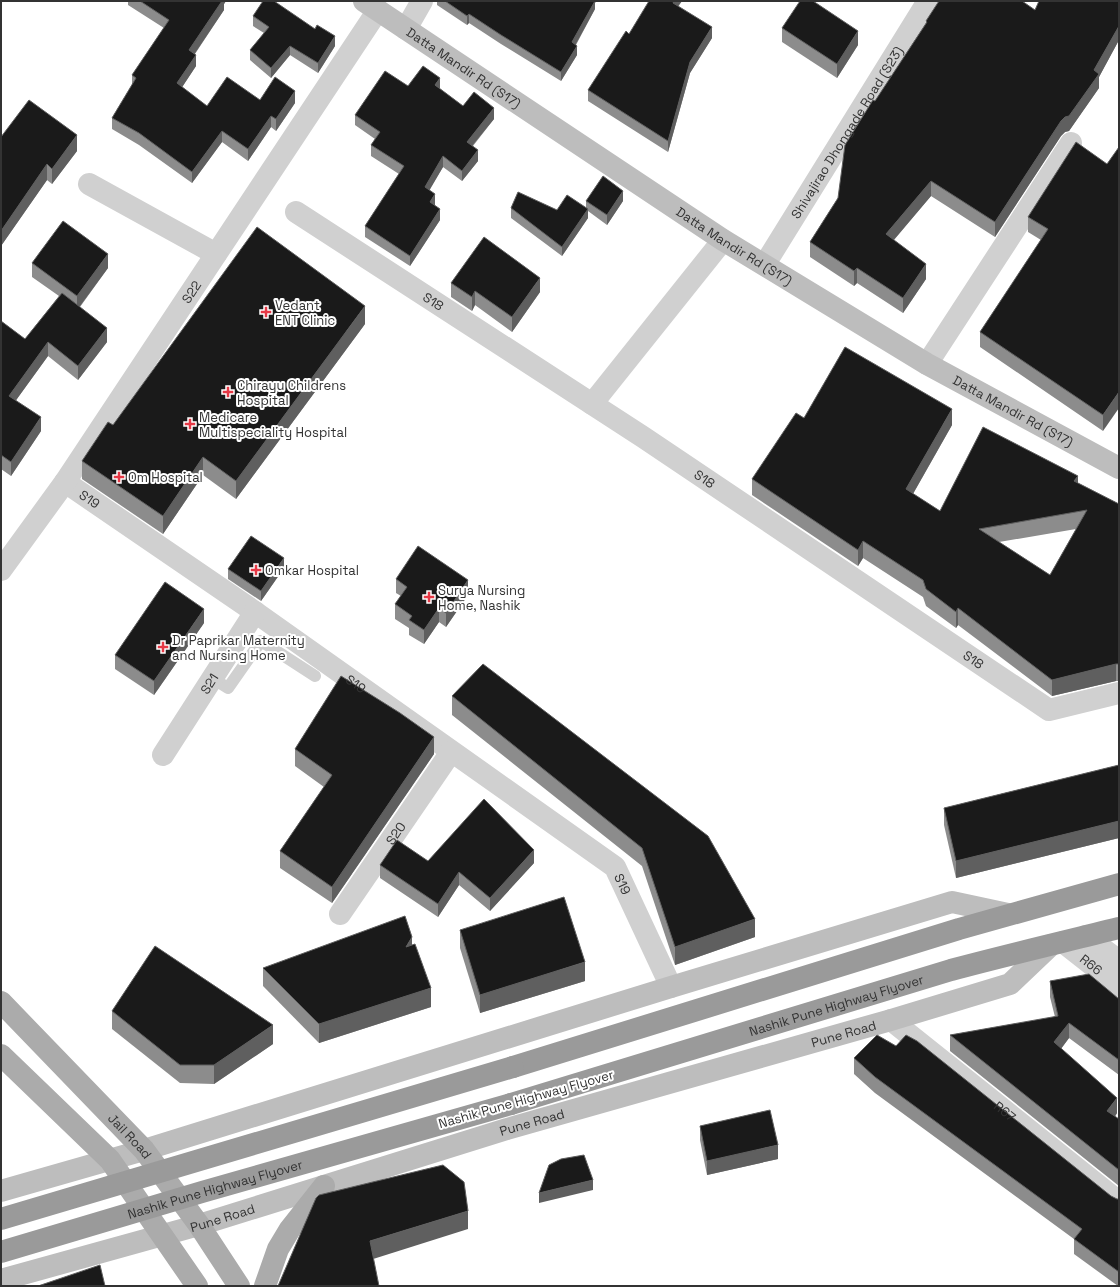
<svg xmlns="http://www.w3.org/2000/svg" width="1120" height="1287" font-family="'Space Grotesk',sans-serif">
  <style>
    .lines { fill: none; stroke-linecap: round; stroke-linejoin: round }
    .lane { stroke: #d0d0d0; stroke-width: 12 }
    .street { stroke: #d0d0d0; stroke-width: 22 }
    .secondary { stroke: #bdbdbd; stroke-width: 22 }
    .primary { stroke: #ababab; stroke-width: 22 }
    .highway { stroke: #9a9a9a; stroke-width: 22 }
    .highway-bridge { stroke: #9a9a9a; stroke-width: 22 }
    .wall { fill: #8c8c8c; fill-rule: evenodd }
    .shaded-wall { fill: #5f5f5f }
    .building { fill: #1a1a1a; stroke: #5f5f5f; fill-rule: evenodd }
    .poi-dot { fill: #e63946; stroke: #fff; stroke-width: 1.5 }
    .labels { text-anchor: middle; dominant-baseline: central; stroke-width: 4; stroke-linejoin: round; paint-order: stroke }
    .street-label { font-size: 13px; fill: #333; stroke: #fff }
    .poi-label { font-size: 13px; fill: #333; stroke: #fff; text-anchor: start }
  </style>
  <rect width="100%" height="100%" fill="#fff"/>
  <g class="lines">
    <!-- lane -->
    <path class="lane" d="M212,678L228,688L261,641L315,676"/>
    <!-- street -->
    <g class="street">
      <path d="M406,29L422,1"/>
      <path d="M89,184L216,254"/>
      <path id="s1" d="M296,212L643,437L1049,710L1119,693"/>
      <path id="s2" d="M765,264L928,1"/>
      <path d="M927,364L1071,143"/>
      <path d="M592,404L723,240"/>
      <path id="s3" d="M65,482L255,612L615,867L671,987"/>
      <path id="s4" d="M1,570L65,482L378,10"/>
      <path id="s5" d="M163,755L255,612"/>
      <path id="s6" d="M340,914L451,752"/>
      <path d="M1086,936L1119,961"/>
      <path id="s7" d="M1063,942L1119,986"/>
      <path id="s8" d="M891,1020L1119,1202"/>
    </g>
    <!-- secondary -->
    <g class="secondary">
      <path id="s9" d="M364,1L723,240L927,364L1119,468"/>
      <path d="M1,1191L144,1150L671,987L952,902L1008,914"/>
      <path id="s10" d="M1,1280L199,1225L507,1129L891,1020L1010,984L1051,945"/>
    </g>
    <!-- primary -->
    <g class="primary">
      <path id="s11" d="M1,1002L144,1150L199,1225L239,1286"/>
      <path d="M1,1055L110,1160L197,1286"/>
      <path d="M265,1286L278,1249L290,1229L324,1186"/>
    </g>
    <!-- highway -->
    <g class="highway">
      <path d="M513,1067L959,929L1119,884"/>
      <path id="s12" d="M511,1104L951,970C1007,955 1063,942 1119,928"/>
    </g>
    <!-- highway-bridge -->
    <g class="highway-bridge">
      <path d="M1,1219L513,1067"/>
      <path id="s13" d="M1,1252L202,1192L511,1104"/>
    </g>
  </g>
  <!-- wall -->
  <g class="wall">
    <path d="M127,1H226L224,4V10L195,54L196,66L182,87L207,106L260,100L295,103L276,131L271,127L248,161L222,142L192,183L139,145L112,129V118L132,85V75L164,28L128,5V2Z"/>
    <path d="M437,1H596L595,3V9L576,45L577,55L561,81L501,44L469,23L467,25L437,5Z"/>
    <path d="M1119,1V40L1099,77V88L1069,131L1065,132L1061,136L995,237L931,196L894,240L926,279L903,313L857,283L854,286L810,257V242L838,198L875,101L926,23V21Z"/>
    <path d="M678,6L712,38L690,73L668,152L588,101V90L629,34Z"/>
    <path d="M253,16L335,46L318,73L290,55L271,78L250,60V50L264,33L253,26Z"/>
    <path d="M782,28L858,45L837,78L782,42Z"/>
    <path d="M408,86L440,89L463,106L494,119L473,146L478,161L462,181L443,167L429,190L440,220L410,266L365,237V226L399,174L371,156V145L375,139L355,125V115Z"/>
    <path d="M1,137L77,151L52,184L47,180L1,246Z"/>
    <path d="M1107,164L1103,431L980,347V332L1041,240L1028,232V217Z"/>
    <path d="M586,201H623L607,225L588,211V218L562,256L511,218V208L557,210L586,208Z"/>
    <path d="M32,263L108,268L80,307L107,342L78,380L48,356L16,400L41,431L11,476L1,469V321L25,339L59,296L32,277Z"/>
    <path d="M451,283L540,292L512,332L475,305L472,311L451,297Z"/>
    <path d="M365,324L236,499L203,475L163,534L82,479V461L113,425Z"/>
    <path d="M804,418L952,425L913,494L940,511L1078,483L1119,504V681H1116L1052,696L958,625L956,628L926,606L923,597L863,558L858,566L752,495V479ZM1076,529L1050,575L999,542Z"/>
    <path d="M284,568L261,601L228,579V569Z"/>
    <path d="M396,579L468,595L446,627L439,622L424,644L409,635V628L395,619V604L401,596L396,593Z"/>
    <path d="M204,623L154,695L115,669V655Z"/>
    <path d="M452,696L755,937L675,965L642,866L452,715Z"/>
    <path d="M295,749L434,754L332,903L280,868V851L324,787L295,766Z"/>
    <path d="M1119,765V838L956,878L944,825V808Z"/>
    <path d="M428,861L534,863L490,911L459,885L438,917L380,878V865Z"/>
    <path d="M460,930L585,981L480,1013L460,948Z"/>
    <path d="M412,945L431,1007L319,1043L263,986V968Z"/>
    <path d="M1050,981L1119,999V1075L1069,1038L1061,1049L1117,1113L1115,1117L1119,1119V1186L950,1051V1035L1055,1017L1050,997Z"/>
    <path d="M112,1011L273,1044L214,1084L180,1083L112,1029Z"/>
    <path d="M854,1058L1111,1196L1117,1199H1119V1286H1118L1074,1254V1239L875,1093L854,1074Z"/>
    <path d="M700,1126L778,1159L707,1175L700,1140Z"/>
  </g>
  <!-- shaded-wall -->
  <g class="shaded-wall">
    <path d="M221,1H226L224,4V10L189,62V50Z"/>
    <path d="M593,1H596L595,3V9L572,51V42Z"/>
    <path d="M674,1H682L673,14V3Z"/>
    <path d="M469,14V23L467,25V16Z"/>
    <path d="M1119,26V40L1099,77V88L1069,131L1065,132L1061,136L995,237V222L1094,70Z"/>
    <path d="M712,27V38L690,73L668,152V141L690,62Z"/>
    <path d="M858,31V45L837,78V64Z"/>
    <path d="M335,36V46L318,73V63Z"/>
    <path d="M290,46V55L271,78V68Z"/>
    <path d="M577,46V55L561,81V72Z"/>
    <path d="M196,55V66L177,95V83Z"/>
    <path d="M440,78V89L435,85Z"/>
    <path d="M295,91V103L276,131V119Z"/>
    <path d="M494,108V119L467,152V142Z"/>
    <path d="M271,116V127L248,161V149Z"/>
    <path d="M222,131V142L192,183V172Z"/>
    <path d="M77,135V151L52,184V169Z"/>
    <path d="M478,150V161L462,181V171Z"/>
    <path d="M443,156V167L425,198V187Z"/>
    <path d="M47,164V180L1,246V231Z"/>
    <path d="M931,181V196L886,249V234Z"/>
    <path d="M623,191V201L607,225V215Z"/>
    <path d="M435,194V205L430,213V202Z"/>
    <path d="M440,209V220L410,266V256Z"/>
    <path d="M588,209V218L562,256V247Z"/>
    <path d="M108,254V268L77,310V296Z"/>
    <path d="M926,264V279L903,313V298Z"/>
    <path d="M857,268V283L854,286V271Z"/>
    <path d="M540,278V292L512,332V317Z"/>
    <path d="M475,291V305L472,311V297Z"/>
    <path d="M365,306V324L236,499V481Z"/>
    <path d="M107,328V342L78,380V366Z"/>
    <path d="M48,342V356L9,410V396Z"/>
    <path d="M1119,392V408L1103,431V415Z"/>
    <path d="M952,409V425L906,506V489Z"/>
    <path d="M41,417V431L11,476V462Z"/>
    <path d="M203,457V475L163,534V516Z"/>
    <path d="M1078,476V492L1074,481Z"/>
    <path d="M863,541V558L858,566V550Z"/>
    <path d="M284,558V568L261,601V591Z"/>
    <path d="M468,580V595L446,627V613Z"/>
    <path d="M439,608V622L424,644V630Z"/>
    <path d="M958,608V625L956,628V612Z"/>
    <path d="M204,609V623L154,695V681Z"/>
    <path d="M1116,664V681L1052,696V680Z"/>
    <path d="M434,737V754L332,903V887Z"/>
    <path d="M1119,821V838L956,878V861Z"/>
    <path d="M534,850V863L490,911V898Z"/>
    <path d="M459,872V885L438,917V904Z"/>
    <path d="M755,919V937L675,965V947Z"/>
    <path d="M412,937V955L406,947Z"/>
    <path d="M585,962V981L480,1013V995Z"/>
    <path d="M431,988V1007L319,1043V1024Z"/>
    <path d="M1069,1023V1038L1054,1058V1042Z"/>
    <path d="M273,1025V1044L214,1084V1065Z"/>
    <path d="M1117,1098V1113L1107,1127V1111Z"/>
    <path d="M778,1145V1159L707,1175V1161Z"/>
    <path d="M593,1180V1190L539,1203V1193Z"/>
    <path d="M468,1211V1229L370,1260V1241Z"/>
  </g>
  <!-- building -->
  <g class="building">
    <path d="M140,1H222L189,50L196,55L177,83L207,106L227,77L260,100L275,77L295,91L276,119L271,116L248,149L222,131L192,172L139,133L112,118L136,78L132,75L169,20Z"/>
    <path d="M263,1H274L315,29L317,25L335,36L318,63L290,46L271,68L250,50L269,27L253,16Z"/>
    <path d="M445,1H595L572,42L577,46L561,72L501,35L469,14L467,16Z"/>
    <path d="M649,1H674L673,3L712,27L690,62L668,141L588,90L626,31L629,34Z"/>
    <path d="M800,1H813L858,31L837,64L782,28Z"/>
    <path d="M939,1H1022L1035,10L1039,1H1119V26L1094,70L1099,74L1069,116L1065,117L1061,121L995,222L931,181L886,234L926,264L903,298L857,268L854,271L810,242L838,198L845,145L873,100L875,101L927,22L926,21Z"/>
    <path d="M423,66L440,78L435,85L463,106L474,92L494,108L467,142L478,150L462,171L443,156L425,187L435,194L430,202L440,209L410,256L365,226L404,166L371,145L380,132L355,115L385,71L408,86Z"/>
    <path d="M29,100L77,135L52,169L47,164L1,231V137Z"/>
    <path d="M1076,142L1107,164L1119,147V392L1103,415L980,332L1048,229L1028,217Z"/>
    <path d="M603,176L623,191L607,215L586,201Z"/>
    <path d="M518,192L557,210L567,195L588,209L562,247L511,208Z"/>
    <path d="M63,221L108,254L77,296L32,263Z"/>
    <path d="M257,227L365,306L236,481L203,457L163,516L82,461L108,422L113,425Z"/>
    <path d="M484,237L540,278L512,317L475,291L472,297L451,283Z"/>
    <path d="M62,293L107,328L78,366L48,342L9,396L41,417L11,462L1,455V321L25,339Z"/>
    <path d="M845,347L952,409L906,489L940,511L983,427L1078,476L1074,481L1119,504V664H1116L1052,680L958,608L956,612L926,589L923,580L863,541L858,550L752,479L796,413L804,418ZM1087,510L1050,575L979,529Z"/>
    <path d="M251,536L284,558L261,591L228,569Z"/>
    <path d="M418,546L468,580L446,613L439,608L424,630L409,620L412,616L395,604L407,587L396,579Z"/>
    <path d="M165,582L204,609L154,681L115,655Z"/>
    <path d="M483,664L708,836L755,919L675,947L642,848L452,696Z"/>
    <path d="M341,676L400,713L434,737L332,887L280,851L332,775L295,749Z"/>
    <path d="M1119,765V821L956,861L944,808Z"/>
    <path d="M484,799L534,850L490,898L459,872L438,904L380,865L397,840L428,861Z"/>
    <path d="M564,897L585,962L480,995L460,930Z"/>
    <path d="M405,916L412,937L406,947L415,944L431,988L319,1024L263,968Z"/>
    <path d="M155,946L273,1025L214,1065H180L112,1011Z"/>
    <path d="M1089,974L1119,999V1060L1069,1023L1054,1042L1117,1098L1107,1111L1119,1119V1170L950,1035L1058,1016L1050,981Z"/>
    <path d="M877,1035L896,1046L906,1035L917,1041L1111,1196L1117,1199H1119V1272L1074,1239L1082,1229L875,1077L854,1058Z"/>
    <path d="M770,1110L778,1145L707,1161L700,1126Z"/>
    <path d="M584,1155L593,1180L539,1193L549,1165L561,1159Z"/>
    <path d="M443,1165L464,1182L468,1211L370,1241L379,1286H278L316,1198L319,1195Z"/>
    <path d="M100,1265L105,1286H38Z"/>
  </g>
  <!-- markers -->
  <g class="poi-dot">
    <path d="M264 306h4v4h4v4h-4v4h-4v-4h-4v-4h4z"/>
    <path d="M226 386h4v4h4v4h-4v4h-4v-4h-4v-4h4z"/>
    <path d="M188 418h4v4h4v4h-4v4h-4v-4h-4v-4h4z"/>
    <path d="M117 471h4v4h4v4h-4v4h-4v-4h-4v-4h4z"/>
    <path d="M254 564h4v4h4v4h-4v4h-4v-4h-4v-4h4z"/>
    <path d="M427 591h4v4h4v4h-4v4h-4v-4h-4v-4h4z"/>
    <path d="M161 641h4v4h4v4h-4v4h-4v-4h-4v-4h4z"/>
  </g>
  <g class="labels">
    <!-- street labels -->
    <g class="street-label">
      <text stroke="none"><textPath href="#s9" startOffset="120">Datta Mandir Rd (S17)</textPath></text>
      <text stroke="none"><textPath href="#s2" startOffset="155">Shivajirao Dhongade Road (S23)</textPath></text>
      <text stroke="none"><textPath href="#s9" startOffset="444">Datta Mandir Rd (S17)</textPath></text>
      <text stroke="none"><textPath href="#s4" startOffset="337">S22</textPath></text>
      <text stroke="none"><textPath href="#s1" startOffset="164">S18</textPath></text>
      <text stroke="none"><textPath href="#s9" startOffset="768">Datta Mandir Rd (S17)</textPath></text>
      <text stroke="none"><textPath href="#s1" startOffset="488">S18</textPath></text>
      <text stroke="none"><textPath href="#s3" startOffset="30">S19</textPath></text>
      <text stroke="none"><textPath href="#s1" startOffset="812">S18</textPath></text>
      <text stroke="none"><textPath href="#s5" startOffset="85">S21</textPath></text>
      <text stroke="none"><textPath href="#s3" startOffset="354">S19</textPath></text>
      <text stroke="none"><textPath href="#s6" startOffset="98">S20</textPath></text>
      <text stroke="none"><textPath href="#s3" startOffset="690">S19</textPath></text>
      <text stroke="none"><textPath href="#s7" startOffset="36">R66</textPath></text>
      <text stroke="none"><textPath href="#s12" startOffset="340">Nashik Pune Highway Flyover</textPath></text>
      <text stroke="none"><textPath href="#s10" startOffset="878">Pune Road</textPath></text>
      <text transform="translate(526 1099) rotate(-16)">Nashik Pune Highway Flyover</text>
      <text stroke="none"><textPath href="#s8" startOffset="146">R67</textPath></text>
      <text stroke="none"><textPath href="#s10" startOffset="554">Pune Road</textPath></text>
      <text stroke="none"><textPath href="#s11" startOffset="186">Jail Road</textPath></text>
      <text stroke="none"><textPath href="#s13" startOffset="223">Nashik Pune Highway Flyover</textPath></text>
      <text stroke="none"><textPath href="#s10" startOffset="230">Pune Road</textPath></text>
    </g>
    <!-- poi labels -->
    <g class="poi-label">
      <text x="275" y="305">Vedant<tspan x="275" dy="15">ENT Clinic</tspan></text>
      <text x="237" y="385">Chirayu Childrens<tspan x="237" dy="15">Hospital</tspan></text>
      <text x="199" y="417">Medicare<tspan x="199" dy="15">Multispeciality Hospital</tspan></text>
      <text x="128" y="477">Om Hospital</text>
      <text x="265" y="570">Omkar Hospital</text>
      <text x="438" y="590">Surya Nursing<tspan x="438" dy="15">Home, Nashik</tspan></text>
      <text x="172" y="640">Dr Paprikar Maternity<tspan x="172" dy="15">and Nursing Home</tspan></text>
    </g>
  </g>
  <!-- border -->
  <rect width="1120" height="1287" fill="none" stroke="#333333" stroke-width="4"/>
</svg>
